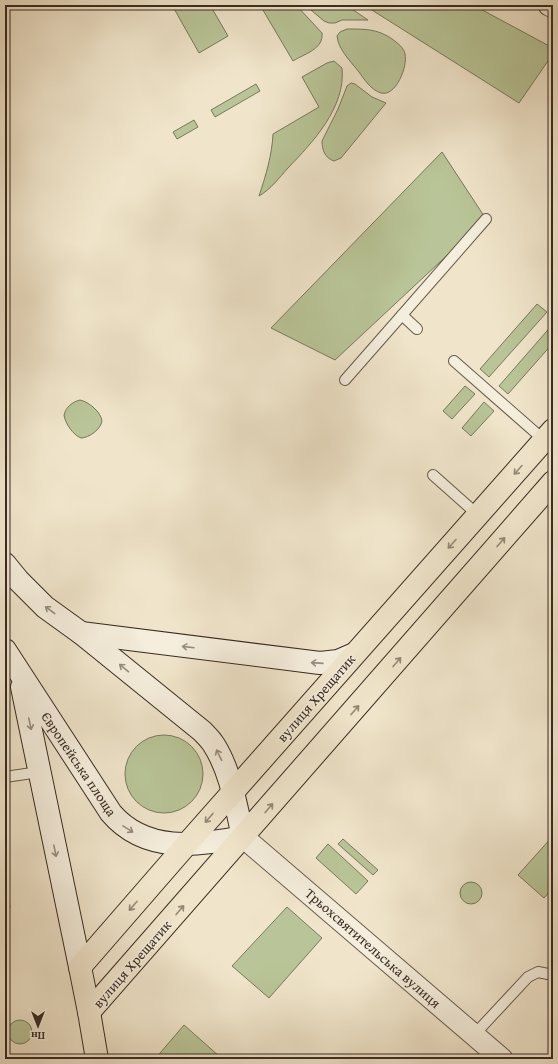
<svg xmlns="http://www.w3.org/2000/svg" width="558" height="1064" font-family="'Gentium Book Plus',serif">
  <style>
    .green { fill: #b9c598; stroke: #78785e }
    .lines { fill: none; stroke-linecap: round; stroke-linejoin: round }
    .lane-casing { stroke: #665a4d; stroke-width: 12 }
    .street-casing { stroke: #665a4d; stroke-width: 23 }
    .secondary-casing { stroke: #382b23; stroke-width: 24 }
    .primary-casing { stroke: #382b23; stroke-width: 24 }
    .lane { stroke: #f5eedd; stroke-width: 10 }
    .street { stroke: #f5eedd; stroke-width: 21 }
    .secondary { stroke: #f5eedd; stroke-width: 22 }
    .primary { stroke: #f0e5cb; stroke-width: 22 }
    .oneway { stroke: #948877 }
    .oneway2 { stroke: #968c80 }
    .labels { text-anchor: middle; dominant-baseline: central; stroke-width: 3; stroke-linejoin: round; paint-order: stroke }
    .street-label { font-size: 14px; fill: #382b23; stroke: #f5eedd }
  </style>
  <rect width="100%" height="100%" fill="#f0e5cb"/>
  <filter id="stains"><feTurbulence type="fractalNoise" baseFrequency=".005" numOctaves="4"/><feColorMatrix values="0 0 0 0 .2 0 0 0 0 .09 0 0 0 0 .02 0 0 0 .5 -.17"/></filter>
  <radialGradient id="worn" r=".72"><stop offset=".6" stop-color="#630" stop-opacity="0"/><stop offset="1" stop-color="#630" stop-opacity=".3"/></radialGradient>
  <!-- green -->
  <g class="green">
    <path d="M172,5H183L185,7L189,5H210L228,36L199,53Z"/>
    <path d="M260,5H296L322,33C324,49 304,54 293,61Z"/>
    <path d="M305,5H346L368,20H342L335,23H329L324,21Z"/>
    <path d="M364,5H473L553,48V60L550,58L519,103Z"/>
    <path d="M347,29C367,29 380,29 396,42C400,45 404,49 405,54C408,66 396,97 381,93C371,90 364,79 359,72C351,62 338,49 337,36L340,32Z"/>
    <path d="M334,61L342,68C346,107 313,142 288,168C279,178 271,189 259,196C266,175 272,155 273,134L319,107L302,77L327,63Z"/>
    <path d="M351,83L355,84L372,97L386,103L341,158L334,161C325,158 322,150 322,141L338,109L347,86Z"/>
    <path d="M256,84L260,91L215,117L211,110Z"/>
    <path d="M194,120L198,127L177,139L173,132Z"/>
    <path d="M442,152L486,219L335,360L271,328Z"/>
    <path d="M537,304L547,312L489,377L480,369Z"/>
    <path d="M553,324V343L508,394L499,386Z"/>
    <path d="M465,386L475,394L452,419L443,411Z"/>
    <path d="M80,400C89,402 101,412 102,421C101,429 89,438 81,438C73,435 65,423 64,415C66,407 72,402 80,400Z"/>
    <path d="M484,402L494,411L471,436L462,428Z"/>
    <circle cx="164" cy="774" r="39"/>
    <path d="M552,837L553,838V888L544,898L518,875Z"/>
    <path d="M343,839L378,870L373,875L338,844Z"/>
    <path d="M328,844L368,881L356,894L316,858Z"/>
    <path d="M5,877L10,907L5,921Z"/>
    <circle cx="471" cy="893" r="11"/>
    <path d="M287,907L322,938L269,998L232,966Z"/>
    <circle cx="20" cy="1032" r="12"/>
    <path d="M184,1025L219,1056L216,1059H155Z"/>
  </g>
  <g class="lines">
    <defs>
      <g id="lane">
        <path d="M402,315L486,219"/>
        <path d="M454,361L544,440"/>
        <path d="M345,380L402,315L417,329"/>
        <path d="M433,475L478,515"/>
        <path d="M5,777L39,772"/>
        <path d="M474,1035L528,977L538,972L553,975"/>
      </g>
      <g id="street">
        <path d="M549,5L553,7"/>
        <path d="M243,837L502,1059"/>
      </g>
      <g id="secondary">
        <path d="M5,564L18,580L45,607L81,633L202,731C206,735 211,740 214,745C231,772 236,806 243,837C197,846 145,853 111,813L5,650"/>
        <path d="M81,633L320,663L338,661L354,654"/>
        <path d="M22,687L80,967"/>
      </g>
      <g id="primary">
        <path d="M89,1012L553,482"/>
        <path d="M97,1059L89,1012L80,967L186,845L553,430"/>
      </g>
    </defs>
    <!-- lane casing -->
    <use href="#lane" class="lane-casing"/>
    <!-- street casing -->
    <use href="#street" class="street-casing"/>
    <!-- secondary casing -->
    <use href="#secondary" class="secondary-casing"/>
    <!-- primary casing -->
    <use href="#primary" class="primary-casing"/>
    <!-- lane -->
    <use href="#lane" class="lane"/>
    <!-- street -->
    <use href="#street" class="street"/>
    <!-- secondary -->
    <use href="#secondary" class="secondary"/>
    <!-- primary -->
    <use href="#primary" class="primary"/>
  </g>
  <!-- one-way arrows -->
  <defs><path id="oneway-shaft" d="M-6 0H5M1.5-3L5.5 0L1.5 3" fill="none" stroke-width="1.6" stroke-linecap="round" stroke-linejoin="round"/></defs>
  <g class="oneway">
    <use href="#oneway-shaft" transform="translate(518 470) rotate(132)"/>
    <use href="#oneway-shaft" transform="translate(501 542) rotate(-49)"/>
    <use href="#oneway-shaft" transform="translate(452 544) rotate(132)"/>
    <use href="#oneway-shaft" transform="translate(397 662) rotate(-49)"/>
    <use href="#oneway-shaft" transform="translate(355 710) rotate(-49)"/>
    <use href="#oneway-shaft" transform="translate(269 808) rotate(-49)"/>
    <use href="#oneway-shaft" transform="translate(209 818) rotate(131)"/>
    <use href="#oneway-shaft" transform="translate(133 906) rotate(131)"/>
    <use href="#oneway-shaft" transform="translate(180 910) rotate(-49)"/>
  </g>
  <g class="oneway2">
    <use href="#oneway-shaft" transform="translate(50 610) rotate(-143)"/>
    <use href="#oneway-shaft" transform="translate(188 647) rotate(-173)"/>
    <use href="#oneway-shaft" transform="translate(317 663) rotate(-176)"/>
    <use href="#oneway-shaft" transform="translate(124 668) rotate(-141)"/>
    <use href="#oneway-shaft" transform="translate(30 724) rotate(78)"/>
    <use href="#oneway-shaft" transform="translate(219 755) rotate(-116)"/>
    <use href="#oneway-shaft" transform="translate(128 829) rotate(32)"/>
    <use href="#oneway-shaft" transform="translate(55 851) rotate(79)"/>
  </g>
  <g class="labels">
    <!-- street labels -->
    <g class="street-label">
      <text transform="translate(316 698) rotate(-49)">вулиця Хрещатик</text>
      <text transform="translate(79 764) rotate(56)">Європейська площа</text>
      <text transform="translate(373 948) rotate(41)">Трьохсвятительська вулиця</text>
      <text transform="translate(132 964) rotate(-49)">вулиця Хрещатик</text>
    </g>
  </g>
  <!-- margin -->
  <rect width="558" height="1064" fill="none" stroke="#f0e5cb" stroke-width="20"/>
  <rect x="6" y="6" width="546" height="1052" fill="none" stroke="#382b23" stroke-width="2"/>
  <rect x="10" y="10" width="538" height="1044" fill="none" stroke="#382b23"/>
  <!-- north arrow -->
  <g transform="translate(38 1026) rotate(180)" stroke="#f5eedd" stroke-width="3" paint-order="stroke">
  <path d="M0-3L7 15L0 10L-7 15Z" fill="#382b23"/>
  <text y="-6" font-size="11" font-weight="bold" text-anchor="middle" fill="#382b23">Пн</text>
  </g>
  <rect width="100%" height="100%" filter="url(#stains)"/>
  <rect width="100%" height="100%" fill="url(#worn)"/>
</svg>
